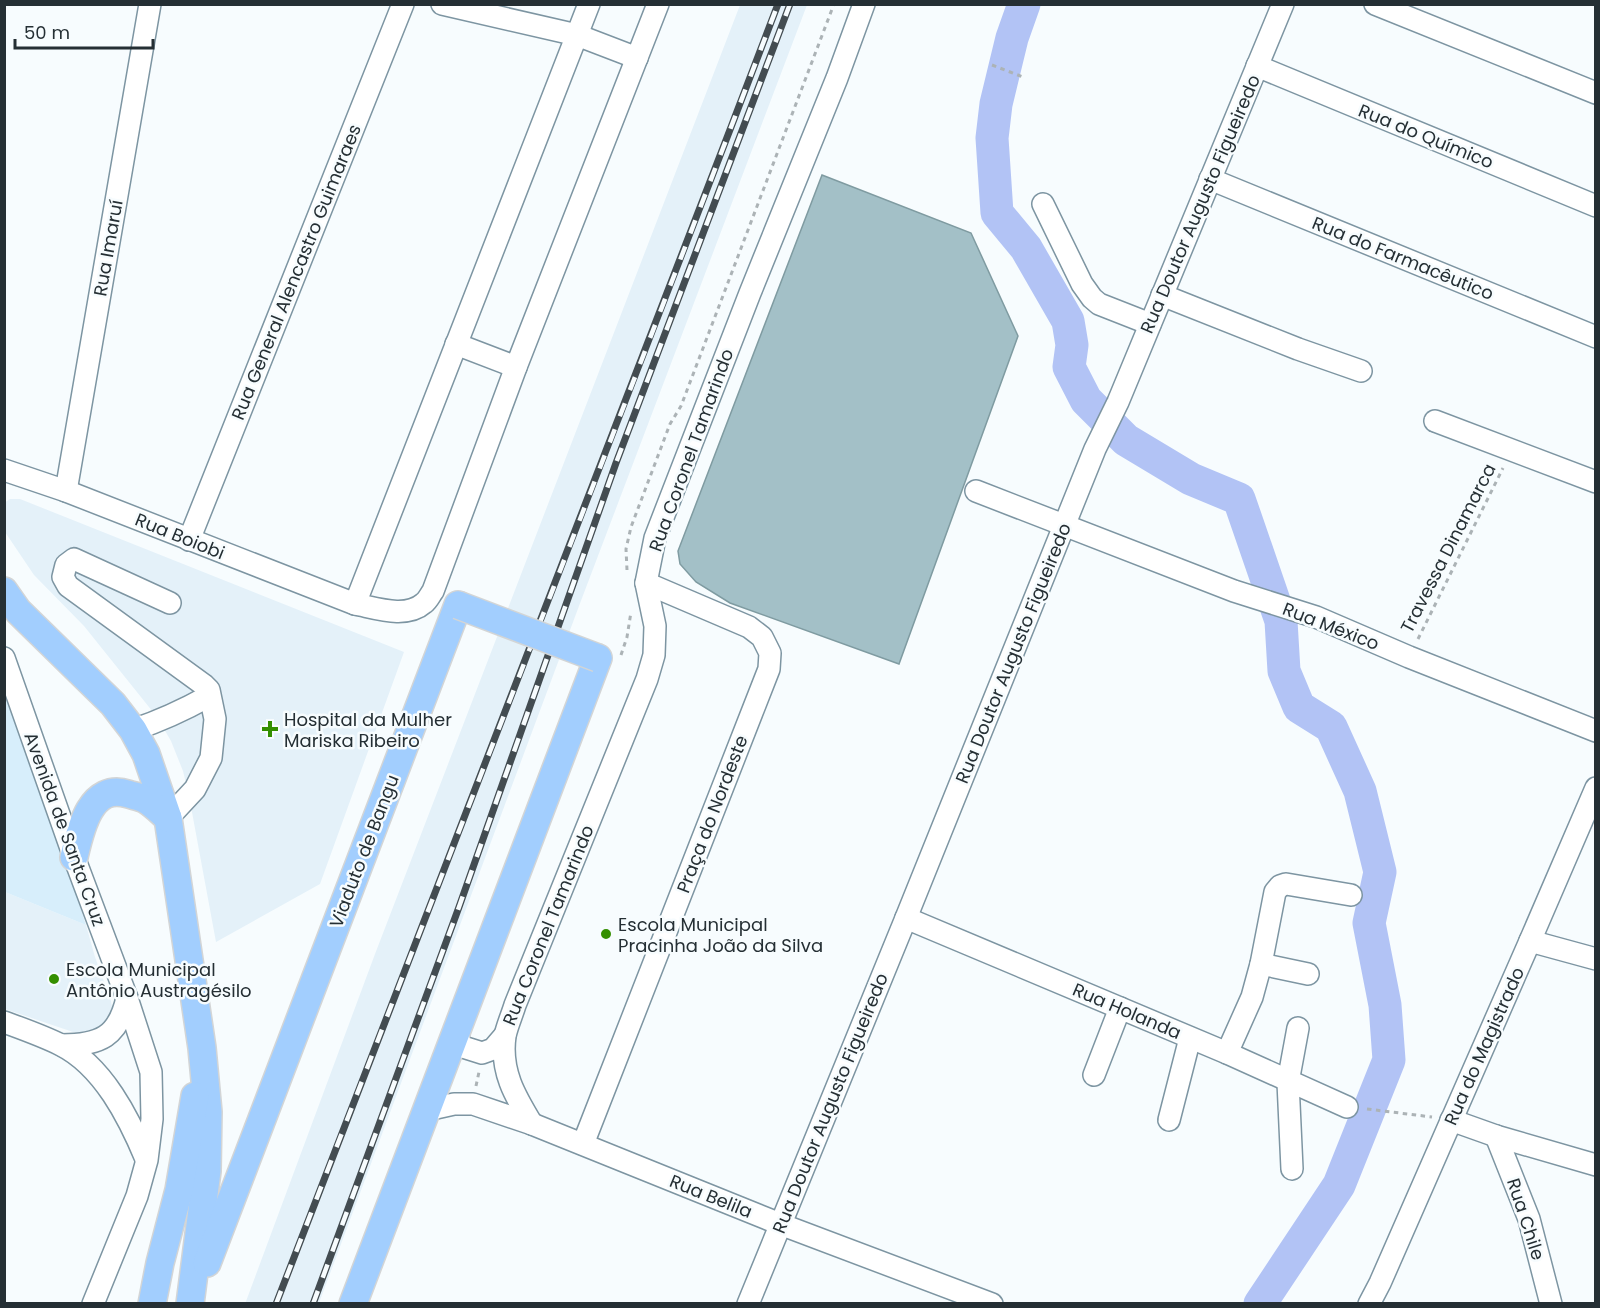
<svg xmlns="http://www.w3.org/2000/svg" width="1600" height="1308" font-family="Poppins,sans-serif">
  <style>
    .built { fill: #e4f1f9 }
    .green { fill: #d7eefb }
    .lines { fill: none; stroke-linecap: round; stroke-linejoin: round }
    .river { stroke: #b2c3f5; stroke-width: 33 }
    .building { fill: #a3c0c7; stroke: #7f9ba1; stroke-width: 1.5 }
    .minor-casing { stroke: #7d95a2; stroke-width: 24 }
    .major-casing { stroke: #d3d5d6; stroke-width: 30 }
    .path { stroke: #acb3b6; stroke-width: 3; stroke-dasharray: 4.5 4.5; stroke-linecap: butt }
    .minor { stroke: #fff; stroke-width: 21 }
    .major { stroke: #a2cefe; stroke-width: 27 }
    .rail-casing { stroke: #434c51; stroke-width: 7 }
    .rail { stroke: #f7fcfe; stroke-width: 4.5; stroke-dasharray: 14; stroke-linecap: butt }
    .major-bridge-casing { stroke: #d3d5d6; stroke-width: 30; stroke-linecap: butt }
    .major-bridge { stroke: #a2cefe; stroke-width: 27 }
    .poi-dot { fill: #348f00; stroke: #f7fcfe; stroke-width: 2 }
    .labels { text-anchor: middle; dominant-baseline: central; stroke-width: 5; stroke-linejoin: round; paint-order: stroke }
    .street-label { font-size: 18px; fill: #252f34; stroke: #f7fcfe }
    .poi-label { font-size: 18px; fill: #252f34; stroke: #f7fcfe; text-anchor: start }
  </style>
  <rect width="100%" height="100%" fill="#f7fcfe"/>
  <!-- built -->
  <g class="built">
    <path d="M740,5H807L579,606L319,1303L245,1304L375,954Z"/>
    <path d="M10,499H20L404,652L320,884L216,942L189,796L183,771L171,741L157,717L84,626L34,575L5,532L4,503Z"/>
    <path d="M5,892L86,925L95,957L111,1001L113,1014L103,1029L76,1033L5,1009Z"/>
  </g>
  <!-- green -->
  <path class="green" d="M5,675L86,925L5,892Z"/>
  <g class="lines">
    <!-- river -->
    <path class="river" d="M1024,4L1012,38L996,104L992,138L997,213L1026,248L1068,321L1072,345L1069,367L1086,400L1126,440L1191,479L1239,499L1281,621L1284,671L1299,707L1331,727L1360,791L1380,872L1369,923L1385,1005L1389,1060L1339,1185L1260,1304"/>
  </g>
  <!-- building -->
  <path class="building" d="M822,175L971,233L1018,336L899,664L730,603L696,582L680,564L678,551Z"/>
  <g class="lines">
    <defs>
      <g id="minor">
        <path d="M442,4L577,35L637,58"/>
        <path d="M589,4L355,604C376,608 406,619 424,603C428,600 430,595 433,591L516,367L658,4"/>
        <path d="M1375,4L1596,93"/>
        <path d="M1257,66L1596,206"/>
        <path d="M1210,179L1596,337"/>
        <path d="M1043,204L1082,284L1092,298L1099,304L1150,324"/>
        <path d="M1162,295L1298,349L1361,371"/>
        <path d="M456,344L516,367"/>
        <path d="M1435,421L1596,482"/>
        <path d="M4,470L66,491L355,604"/>
        <path d="M66,491L150,4"/>
        <path d="M976,491L1234,591L1316,617L1409,657L1596,731"/>
        <path d="M189,540L403,4"/>
        <path d="M4,658L74,857L127,998L151,1072L152,1119L147,1160L137,1196L93,1304"/>
        <path d="M133,730C160,721 184,710 209,696"/>
        <path d="M168,818L195,789L211,758L215,719L209,690L204,685L68,586L63,577L66,565L74,559L170,603"/>
        <path d="M906,918L1227,1053L1347,1107"/>
        <path d="M1530,941L1596,959"/>
        <path d="M1261,964L1308,974"/>
        <path d="M4,1022C23,1029 43,1036 61,1045C103,1066 129,1118 146,1159"/>
        <path d="M459,1028L458,1040L463,1047L482,1053L493,1049L505,1035"/>
        <path d="M62,1045C100,1045 118,1037 127,998"/>
        <path d="M1227,1053L1252,997L1261,964L1275,892L1280,886L1286,884L1351,895"/>
        <path d="M1094,1075L1120,1008"/>
        <path d="M427,1110L454,1104H473L532,1124L780,1224L992,1304"/>
        <path d="M1169,1120L1190,1038"/>
        <path d="M1451,1120L1496,1136L1596,1165"/>
        <path d="M532,1124C515,1096 500,1071 505,1036C507,1026 512,1015 515,1005L647,679L654,655L655,626L646,583L655,538L750,293L837,78L864,4"/>
        <path d="M1496,1136L1529,1219L1551,1304"/>
        <path d="M583,1144L769,669L770,653L762,637L749,627L646,583"/>
        <path d="M1292,1169L1288,1082L1298,1028"/>
        <path d="M748,1304L906,918L1095,449L1118,402L1283,4"/>
        <path d="M1369,1304L1380,1283L1530,941L1596,788"/>
      </g>
      <g id="major">
        <path d="M4,591L18,611L113,704L133,730L146,754L168,818L202,1048L208,1112L207,1171L190,1304"/>
        <path d="M74,857C80,831 90,782 128,794C134,796 141,797 146,800C154,805 161,812 168,818"/>
        <path d="M207,1263L458,605"/>
        <path d="M152,1304L160,1263L179,1190L195,1096"/>
        <path d="M353,1304L598,658"/>
      </g>
    </defs>
    <!-- minor casing -->
    <use href="#minor" class="minor-casing"/>
    <!-- major casing -->
    <use href="#major" class="major-casing"/>
    <!-- path -->
    <g class="path">
      <path d="M992,65L1023,77"/>
      <path d="M627,570L626,549L631,527L670,424L681,406L834,4"/>
      <path d="M1418,639L1503,468"/>
      <path d="M621,655L627,637L631,612"/>
      <path d="M476,1086L479,1072"/>
      <path d="M1367,1109L1432,1117"/>
    </g>
    <!-- minor -->
    <use href="#minor" class="minor"/>
    <!-- major -->
    <use href="#major" class="major"/>
    <defs>
      <g id="rail">
        <path d="M276,1304C443,870 613,438 778,4"/>
        <path d="M313,1304L459,907L616,463L790,4"/>
      </g>
    </defs>
    <!-- rail casing -->
    <use href="#rail" class="rail-casing"/>
    <!-- rail -->
    <use href="#rail" class="rail"/>
    <defs>
      <path id="major-bridge" d="M458,605L598,658"/>
    </defs>
    <!-- major-bridge casing -->
    <use href="#major-bridge" class="major-bridge-casing"/>
    <!-- major-bridge -->
    <use href="#major-bridge" class="major-bridge"/>
  </g>
  <!-- markers -->
  <g class="poi-dot">
    <path d="M267 720h6v6h6v6h-6v6h-6v-6h-6v-6h6z"/>
    <circle cx="606" cy="934" r="6"/>
    <circle cx="54" cy="979" r="6"/>
  </g>
  <g class="labels">
    <!-- street labels -->
    <g class="street-label">
      <text transform="translate(1426 136) rotate(22)">Rua do Químico</text>
      <text transform="translate(1200 204) rotate(-67)">Rua Doutor Augusto Figueiredo</text>
      <text transform="translate(108 248) rotate(-80)">Rua Imaruí</text>
      <text transform="translate(1403 258) rotate(22)">Rua do Farmacêutico</text>
      <text transform="translate(296 272) rotate(-68)">Rua General Alencastro Guimaraes</text>
      <text transform="translate(691 450) rotate(-70)">Rua Coronel Tamarindo</text>
      <text transform="translate(180 536) rotate(22)">Rua Boiobi</text>
      <text transform="translate(1448 548) rotate(-63)">Travessa Dinamarca</text>
      <text transform="translate(1331 626) rotate(21)">Rua México</text>
      <text transform="translate(1013 653) rotate(-68)">Rua Doutor Augusto Figueiredo</text>
      <text transform="translate(712 814) rotate(-69)">Praça do Nordeste</text>
      <text transform="translate(65 829) rotate(70)">Avenida de Santa Cruz</text>
      <text transform="translate(364 851) rotate(-69)">Viaduto de Bangu</text>
      <text transform="translate(548 925) rotate(-68)">Rua Coronel Tamarindo</text>
      <text transform="translate(1127 1011) rotate(23)">Rua Holanda</text>
      <text transform="translate(1484 1046) rotate(-66)">Rua do Magistrado</text>
      <text transform="translate(830 1103) rotate(-68)">Rua Doutor Augusto Figueiredo</text>
      <text transform="translate(711 1196) rotate(22)">Rua Belila</text>
      <text transform="translate(1526 1219) rotate(72)">Rua Chile</text>
    </g>
    <!-- poi labels -->
    <g class="poi-label">
      <text x="284" y="719">Hospital da Mulher<tspan x="284" dy="21">Mariska Ribeiro</tspan></text>
      <text x="618" y="924">Escola Municipal<tspan x="618" dy="21">Pracinha João da Silva</tspan></text>
      <text x="66" y="969">Escola Municipal<tspan x="66" dy="21">Antônio Austragésilo</tspan></text>
    </g>
  </g>
  <!-- border -->
  <rect width="1600" height="1308" fill="none" stroke="#252f34" stroke-width="12"/>
  <!-- scale -->
  <path d="M15 39v9h138v-9" fill="none" stroke="#252f34" stroke-width="3"/>
  <text x="24" y="39" font-size="18" fill="#252f34" stroke="#f7fcfe" stroke-width="4.5" paint-order="stroke">50 m</text>
</svg>
